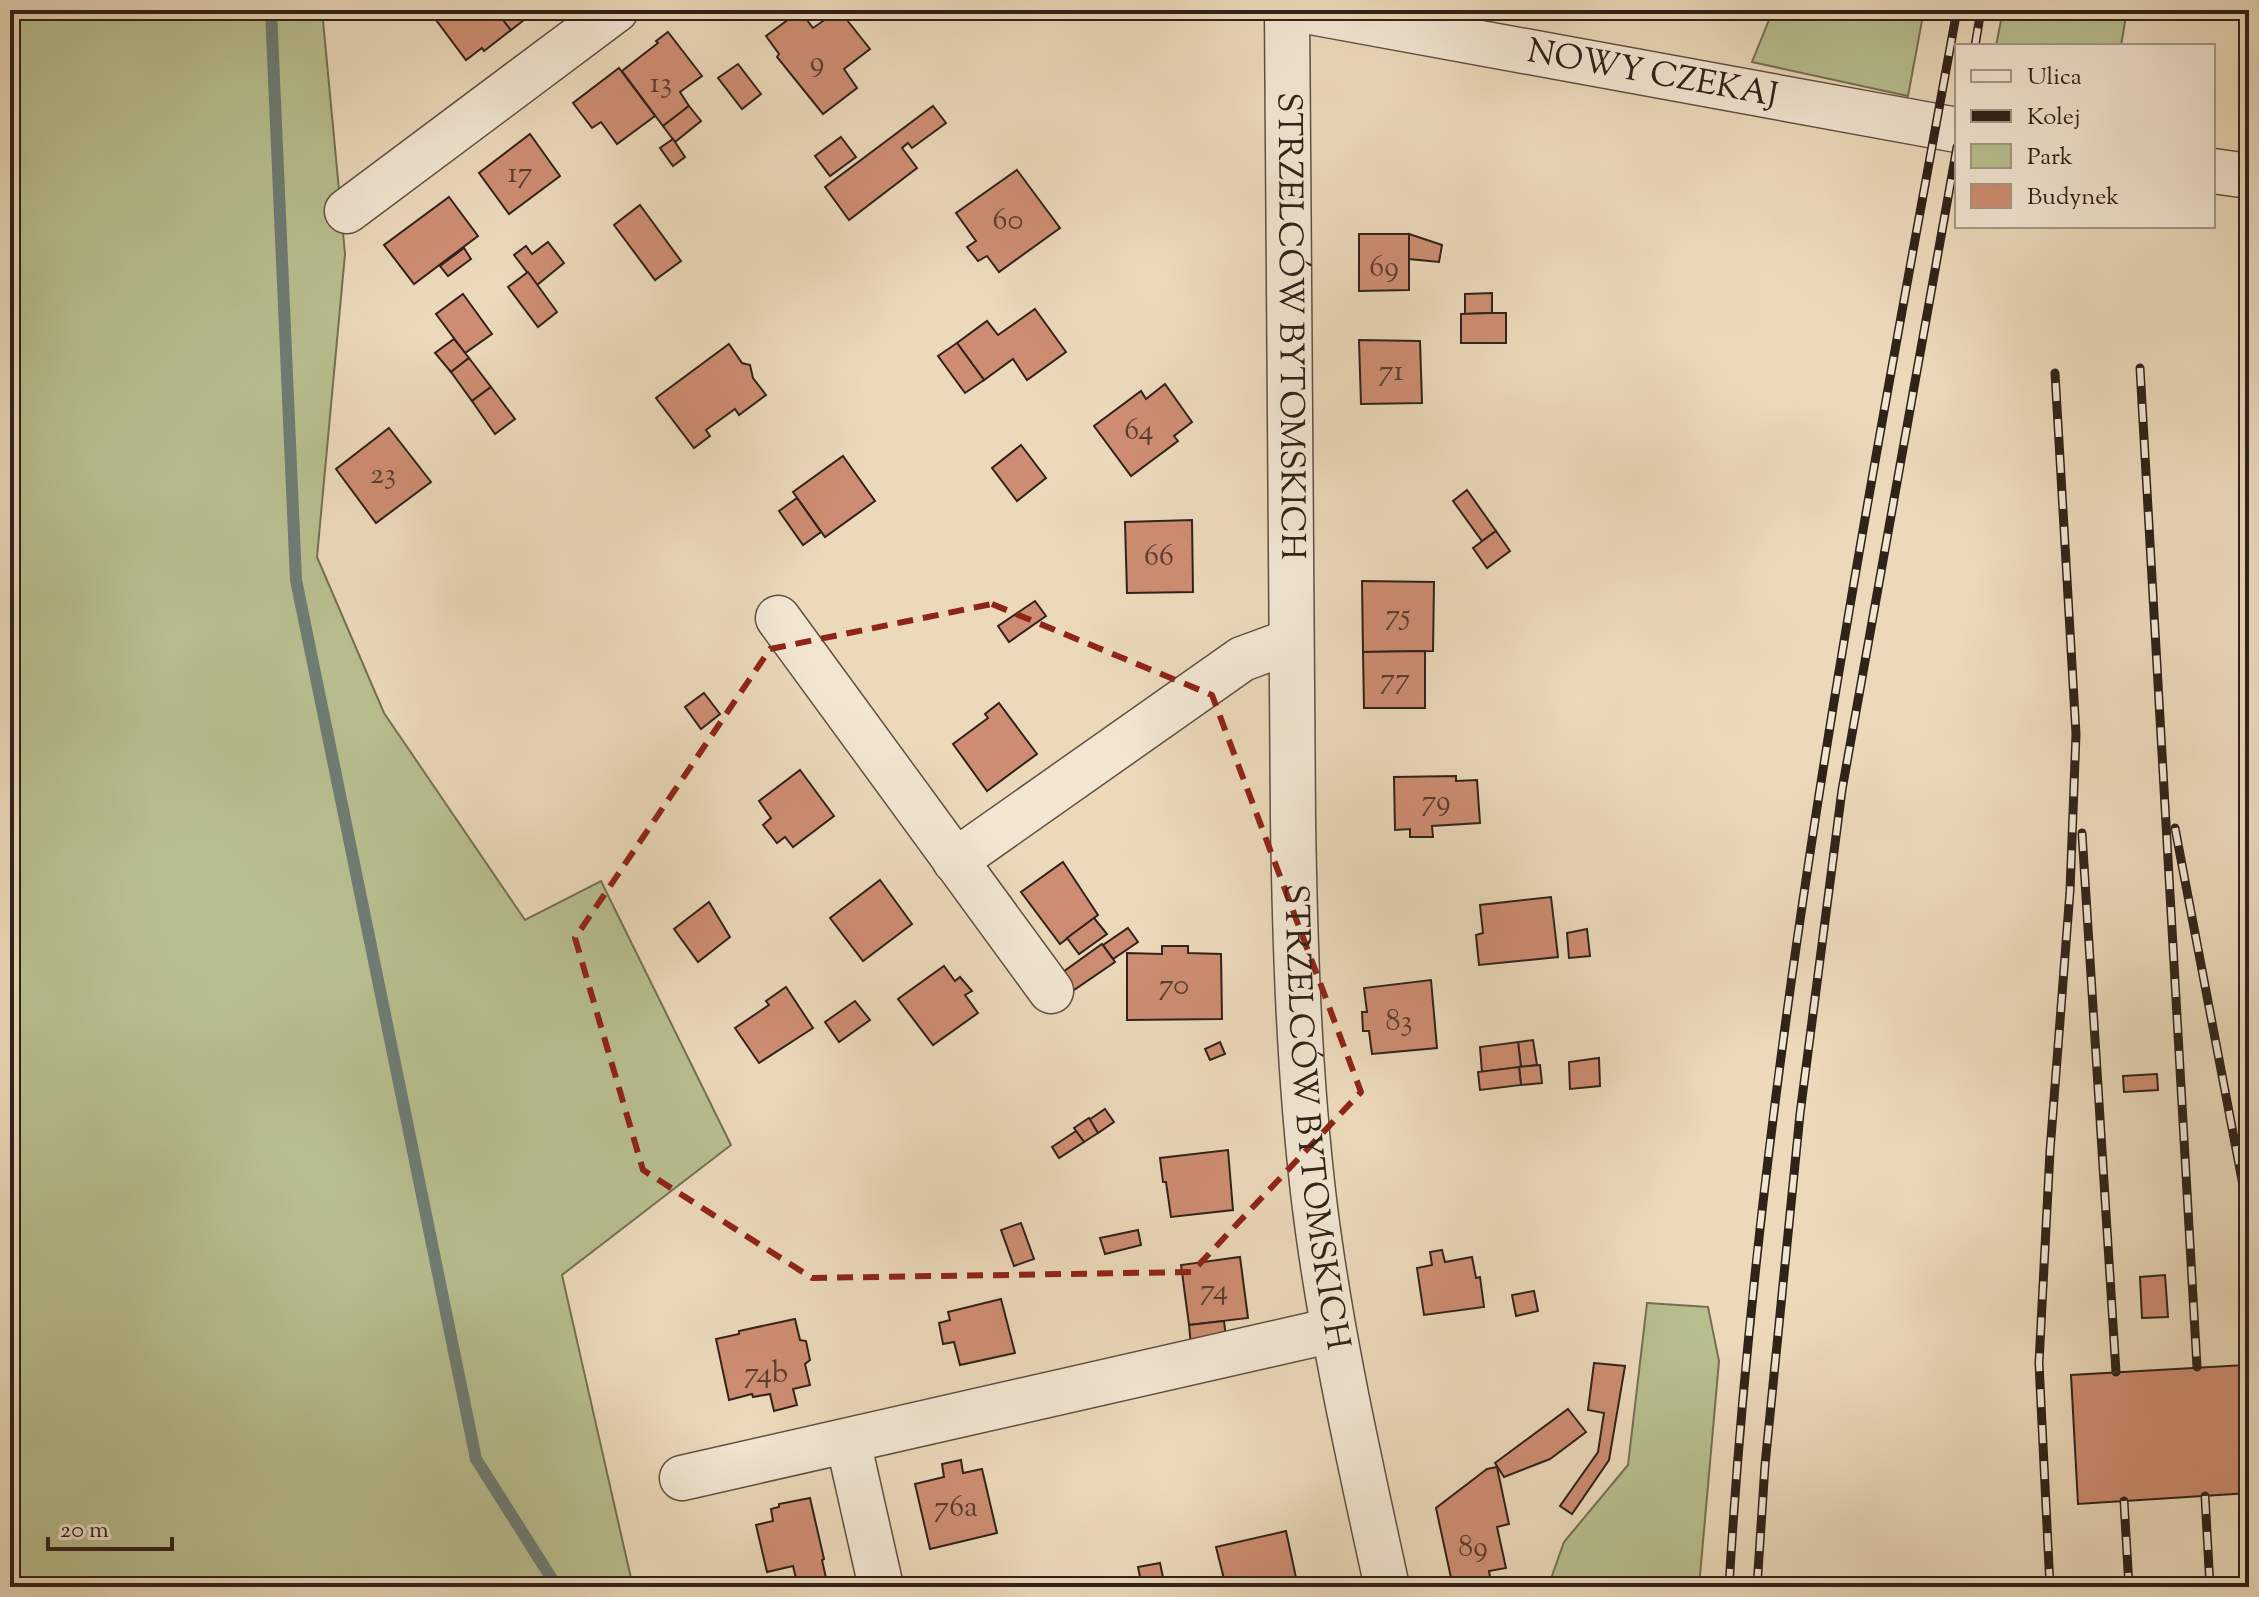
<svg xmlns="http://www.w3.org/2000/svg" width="2259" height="1597" font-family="'Sorts Mill Goudy',serif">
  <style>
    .green { fill: #b8bf8f; stroke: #747054; stroke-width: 2 }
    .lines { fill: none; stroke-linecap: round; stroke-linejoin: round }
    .stream { stroke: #6e7d75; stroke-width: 12 }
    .building { fill: #ce8d72; stroke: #30221a; stroke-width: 2 }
    .minor-casing { stroke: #5f5042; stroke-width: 47 }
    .minor { stroke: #f2e6d2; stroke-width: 44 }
    .rail-casing { stroke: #30221a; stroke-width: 9 }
    .rail { stroke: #f2e6d2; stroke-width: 6; stroke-dasharray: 18; stroke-linecap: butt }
    .marked { fill: none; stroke: #8f2418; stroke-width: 6; stroke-dasharray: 16 10; stroke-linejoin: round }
    .labels { text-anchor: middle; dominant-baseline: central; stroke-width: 6; stroke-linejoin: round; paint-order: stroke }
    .number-label { font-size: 30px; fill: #583d30 }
    .street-label { font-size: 34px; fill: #30221a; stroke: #f2e6d2 }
  </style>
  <rect width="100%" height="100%" fill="#ebd9ba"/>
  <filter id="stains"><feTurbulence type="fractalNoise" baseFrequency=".0025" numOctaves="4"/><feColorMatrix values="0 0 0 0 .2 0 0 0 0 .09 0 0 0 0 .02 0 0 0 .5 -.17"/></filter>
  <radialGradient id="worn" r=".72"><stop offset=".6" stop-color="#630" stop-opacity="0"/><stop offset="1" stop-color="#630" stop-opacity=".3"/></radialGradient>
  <!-- green -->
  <g class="green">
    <path d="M10,10H322L345,254L317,557L384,713L525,920L601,881L731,1145L562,1275L633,1587H10Z"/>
    <path d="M1769,10H1924L1908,96L1752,62L1771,15Z"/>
    <path d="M2003,10H2127L2121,46H1996Z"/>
    <path d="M1647,1303L1708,1307L1719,1361L1699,1587H1548L1564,1542L1628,1465Z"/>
  </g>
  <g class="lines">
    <!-- stream -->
    <path class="stream" d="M271,10L296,580L476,1459L557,1587"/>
  </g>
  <!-- building -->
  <g class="building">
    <path d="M448,10H495L511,30L484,51L482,48L466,60L436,20Z"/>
    <path d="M495,10H537L511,30Z"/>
    <path d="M839,10L870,49L844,69L857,88L823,114L777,57L779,54L766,36L800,11L813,28Z"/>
    <path d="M668,32L702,76L680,92L689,106L663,126L622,71L658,43L656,41Z"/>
    <path d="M738,64L761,94L742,109L718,78Z"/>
    <path d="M619,68L655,116L617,144L601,122L592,128L573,103Z"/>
    <path d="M689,106L701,121L675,142L663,126Z"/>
    <path d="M933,106L946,123L912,148L908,143L902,148L917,168L849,220L825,187Z"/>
    <path d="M530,134L560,176L509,214L479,173Z"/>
    <path d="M841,137L856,157L830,176L815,156Z"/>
    <path d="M673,139L685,157L673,166L660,148Z"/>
    <path d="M1017,170L1060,228L999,272L987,256L978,261L967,247L976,241L956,213Z"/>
    <path d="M449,197L478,236L414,284L384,245Z"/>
    <path d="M640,205L681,261L655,280L614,225Z"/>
    <path d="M1359,234H1409V290L1359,291Z"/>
    <path d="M1409,234L1442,245L1439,262L1409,259Z"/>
    <path d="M548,242L564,263L537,285L514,255L526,246L532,254Z"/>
    <path d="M464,248L471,259L448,276L440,266Z"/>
    <path d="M528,272L557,312L538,327L508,287Z"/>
    <path d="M1492,293V313L1465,314V294Z"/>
    <path d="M463,294L492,334L465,353L436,314Z"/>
    <path d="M1035,309L1066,352L1027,380L1013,359L984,380L957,343L987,321L998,335Z"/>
    <path d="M1492,313H1506V343H1461V314Z"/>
    <path d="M454,339L469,358L451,372L435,353Z"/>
    <path d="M1359,340L1420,341L1422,403L1361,404Z"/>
    <path d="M957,343L984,380L965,393L938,356Z"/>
    <path d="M729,344L742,363L750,365L753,378L766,395L739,415L735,409L706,430L710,436L694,448L656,398Z"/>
    <path d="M469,358L491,387L472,401L451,372Z"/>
    <path d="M1165,384L1192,422L1174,436L1178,441L1131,476L1094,426L1141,391L1146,399Z"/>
    <path d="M491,387L515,419L495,434L472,401Z"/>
    <path d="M389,428L431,482L376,523L336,469Z"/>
    <path d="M1021,445L1046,478L1017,501L992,468Z"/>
    <path d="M843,456L875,501L825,537L793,492Z"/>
    <path d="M1467,490L1496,531L1482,541L1453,501Z"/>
    <path d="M797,498L821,532L803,545L779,511Z"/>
    <path d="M1192,520L1193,592L1127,593L1125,522Z"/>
    <path d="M1496,531L1510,551L1487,568L1473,548Z"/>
    <path d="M1362,581L1434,582L1433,651L1363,652Z"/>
    <path d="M1035,601L1046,616L1009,642L998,626Z"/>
    <path d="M1425,651V708H1364L1363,652Z"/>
    <path d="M704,693L720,714L701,729L685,707Z"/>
    <path d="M999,703L1037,754L987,791L953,744L988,718L985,714Z"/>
    <path d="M800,770L834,816L793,847L785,837L777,843L763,825L771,818L759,801Z"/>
    <path d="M1456,776V781L1477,780L1480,823L1432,826L1433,837H1410V829L1395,830L1394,777Z"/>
    <path d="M1063,862L1098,915L1060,944L1021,892Z"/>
    <path d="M880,880L912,924L863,961L830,918Z"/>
    <path d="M1551,897L1558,957L1479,965L1476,935L1483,933L1480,905Z"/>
    <path d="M709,902L730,937L698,962L674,929Z"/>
    <path d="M1094,918L1107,934L1079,954L1067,938Z"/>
    <path d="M1128,928L1138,942L1113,959L1103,945Z"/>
    <path d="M1587,929L1590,956L1569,958L1567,933Z"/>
    <path d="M1102,944L1115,962L1068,994L1056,977Z"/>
    <path d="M1162,946H1188V953L1221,954L1222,1019L1127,1020V953L1162,954Z"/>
    <path d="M944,966L955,981L960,977L972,991L965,995L978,1013L933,1045L898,999Z"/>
    <path d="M1431,980L1437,1048L1372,1054L1369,1031H1363L1362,1012H1367L1364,988Z"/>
    <path d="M786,987L813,1028L759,1063L735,1028L769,1005L766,1001Z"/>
    <path d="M855,1001L870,1020L839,1042L825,1022Z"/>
    <path d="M1533,1040L1537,1065L1521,1067L1518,1042Z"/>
    <path d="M1220,1042L1225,1054L1210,1060L1205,1049Z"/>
    <path d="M1518,1042L1521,1067L1482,1072L1480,1047Z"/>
    <path d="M1599,1058L1600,1086L1570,1089L1569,1062Z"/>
    <path d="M1540,1065L1542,1083L1521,1085L1519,1067Z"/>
    <path d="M1519,1067L1521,1085L1480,1090L1478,1072Z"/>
    <path d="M2157,1074L2158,1090L2124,1092L2123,1076Z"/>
    <path d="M1105,1109L1114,1122L1098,1133L1089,1120Z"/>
    <path d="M1089,1118L1098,1133L1084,1142L1074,1128Z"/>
    <path d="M1076,1131L1084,1142L1059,1158L1052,1147Z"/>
    <path d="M1228,1150L1233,1210L1171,1217L1166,1182H1163L1160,1158Z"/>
    <path d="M1021,1223L1034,1259L1014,1266L1001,1230Z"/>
    <path d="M1138,1230L1141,1245L1105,1254L1100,1238Z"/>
    <path d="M1442,1250L1445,1262L1472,1257L1476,1278L1480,1277L1484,1307L1424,1315L1417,1268L1432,1265L1430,1252Z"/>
    <path d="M1240,1257L1248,1318L1189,1325L1181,1265Z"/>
    <path d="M2165,1275L2168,1317L2142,1318L2140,1277Z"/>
    <path d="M1534,1291L1538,1311L1516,1316L1512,1295Z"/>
    <path d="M1001,1299L1015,1353L960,1365L954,1342L943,1344L939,1323L950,1320L948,1312Z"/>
    <path d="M795,1319L800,1340L806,1341L810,1360L805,1364L810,1385L793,1389L797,1405L774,1411L770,1394L753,1397L752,1394L729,1400L716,1339L739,1334V1331Z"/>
    <path d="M1224,1321L1226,1338L1191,1346L1189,1325Z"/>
    <path d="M1594,1363L1625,1366L1609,1460L1572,1514L1560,1506L1598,1452L1604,1413L1588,1410Z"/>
    <path d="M2245,1365L2249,1493L2078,1504L2071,1375Z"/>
    <path d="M1568,1409L1586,1432L1550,1459L1504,1477L1495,1463Z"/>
    <path d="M961,1460L963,1473L982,1469L997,1533L930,1549L915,1484L944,1477L942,1464Z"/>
    <path d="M1497,1467L1509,1524L1497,1527L1506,1568L1489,1571L1492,1587H1453L1436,1508L1487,1469Z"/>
    <path d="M810,1498L824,1559L822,1560L828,1587H798L793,1566L767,1572L756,1525L773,1521L771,1509L779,1507V1504Z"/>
    <path d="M1286,1531L1298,1587H1226L1216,1547Z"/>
    <path d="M1160,1563L1165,1587H1142L1138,1567Z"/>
  </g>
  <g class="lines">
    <defs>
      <g id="minor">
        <path id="s1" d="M1287,10L1293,820C1295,947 1299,1074 1314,1200C1330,1331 1359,1459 1387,1587"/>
        <path id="s2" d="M1300,10L1957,130"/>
        <path d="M2213,171L2249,176"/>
        <path d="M347,211L616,10"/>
        <path d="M778,618L1051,991"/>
        <path d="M955,861L1242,659L1291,641"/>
        <path d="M848,1441L881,1587"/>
        <path d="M682,1478L1333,1330"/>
      </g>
    </defs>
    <!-- minor casing -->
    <use href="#minor" class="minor-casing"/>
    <!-- minor -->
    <use href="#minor" class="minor"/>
    <defs>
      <g id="rail">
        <path d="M1975,46L1981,10"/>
        <path d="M2140,368L2197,1367"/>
        <path d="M2175,828L2249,1217"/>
        <path d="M2082,833L2116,1372"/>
        <path d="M2205,1496L2210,1587"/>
        <path d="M2124,1501L2129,1587"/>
        <path d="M1729,1587C1760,1056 1862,532 1957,10"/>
        <path d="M1757,1587L1765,1465L1800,1114L1842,790L1957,147"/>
        <path d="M2050,1587L2039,1363L2050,1151L2070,891L2076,734L2055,373"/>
      </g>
    </defs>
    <!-- rail casing -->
    <use href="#rail" class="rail-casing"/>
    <!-- rail -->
    <use href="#rail" class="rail"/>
  </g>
  <!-- marked area -->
  <path class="marked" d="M992,604L1212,695L1361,1092L1192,1272L812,1278L643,1170L575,938L770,649Z"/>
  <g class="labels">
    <!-- number labels -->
    <g class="number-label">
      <text x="817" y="63">9</text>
      <text x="661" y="84">13</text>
      <text x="520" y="174">17</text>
      <text x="1008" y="221">60</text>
      <text x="1384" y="268">69</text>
      <text x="1391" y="372">71</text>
      <text x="1139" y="431">64</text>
      <text x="383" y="475">23</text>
      <text x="1159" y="557">66</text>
      <text x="1398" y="616">75</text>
      <text x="1395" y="680">77</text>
      <text x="1436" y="802">79</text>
      <text x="1174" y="986">70</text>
      <text x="1399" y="1022">83</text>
      <text x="1214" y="1291">74</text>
      <text x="766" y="1374">74b</text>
      <text x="956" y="1508">76a</text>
      <text x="1473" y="1548">89</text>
    </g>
    <!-- street labels -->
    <g class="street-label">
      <text stroke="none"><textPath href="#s2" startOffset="358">NOWY CZEKAJ</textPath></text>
      <text stroke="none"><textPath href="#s1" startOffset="316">STRZELCÓW BYTOMSKICH</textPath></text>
      <text stroke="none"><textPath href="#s1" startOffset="1108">STRZELCÓW BYTOMSKICH</textPath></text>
    </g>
  </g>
  <!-- margin -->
  <rect width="2259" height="1597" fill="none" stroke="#ebd9ba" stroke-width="40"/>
  <rect x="12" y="12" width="2235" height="1573" fill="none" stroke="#30221a" stroke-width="4"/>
  <rect x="20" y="20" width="2219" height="1557" fill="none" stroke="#30221a" stroke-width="2"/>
  <!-- legend -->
  <rect x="1955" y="44" width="260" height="184" fill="#f2e6d2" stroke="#a49888" stroke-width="2"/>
  <rect x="1971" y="70" width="40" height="12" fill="#f2e6d2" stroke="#a49888" stroke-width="2"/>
  <text x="2027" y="84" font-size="24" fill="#30221a">Ulica</text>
  <rect x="1971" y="110" width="40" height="12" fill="#30221a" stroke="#a49888" stroke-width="2"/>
  <text x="2027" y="124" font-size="24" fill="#30221a">Kolej</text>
  <rect x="1971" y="144" width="40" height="24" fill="#b8bf8f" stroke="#a49888" stroke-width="2"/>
  <text x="2027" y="164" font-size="24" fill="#30221a">Park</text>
  <rect x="1971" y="184" width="40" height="24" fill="#ce8d72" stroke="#a49888" stroke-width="2"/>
  <text x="2027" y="204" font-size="24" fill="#30221a">Budynek</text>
  <!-- scale -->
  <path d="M48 1537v12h124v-12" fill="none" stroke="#30221a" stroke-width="4"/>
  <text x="60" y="1537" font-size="24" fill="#30221a" stroke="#f2e6d2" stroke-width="6" paint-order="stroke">20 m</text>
  <rect width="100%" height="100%" filter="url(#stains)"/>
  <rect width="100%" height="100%" fill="url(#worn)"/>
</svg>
